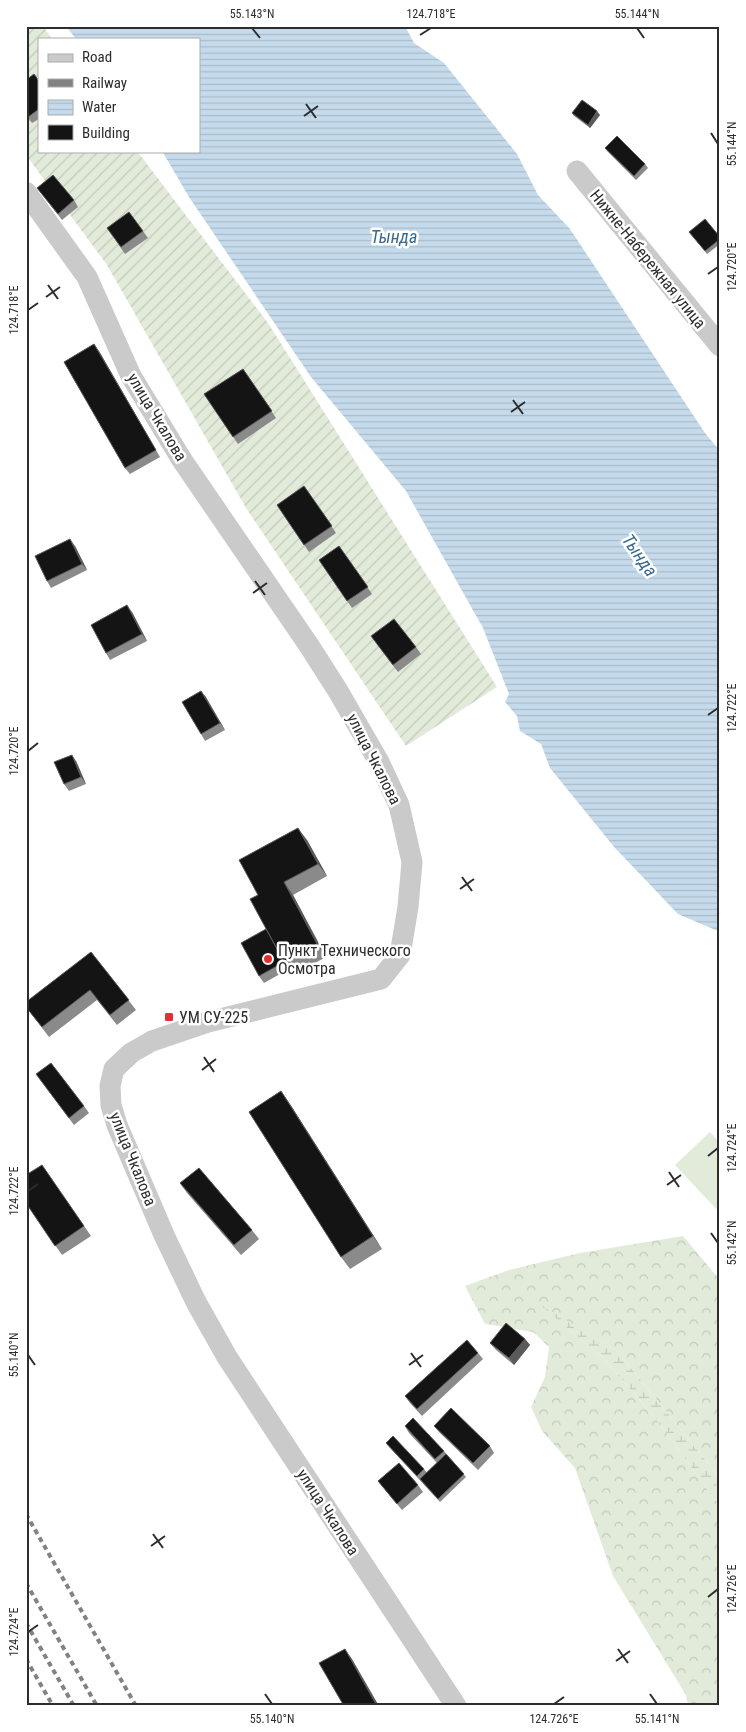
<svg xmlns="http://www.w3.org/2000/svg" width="746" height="1732" font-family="'Roboto Condensed',sans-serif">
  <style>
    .grass { fill: #e2ebda }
    .forest { fill: url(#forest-crowns) }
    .wetland { fill: url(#wetland-marsh) }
    .garden { fill: url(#garden-furrows) }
    .water { fill: url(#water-rules) }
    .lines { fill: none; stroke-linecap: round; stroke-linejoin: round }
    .street { stroke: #cacaca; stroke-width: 21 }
    .rail { stroke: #828282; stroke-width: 4; stroke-dasharray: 5 4; stroke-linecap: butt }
    .wall { fill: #8a8a8a }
    .shaded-wall { fill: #5a5a5a }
    .building { fill: #141414; stroke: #5a5a5a }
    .ticks { fill: none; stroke: #2d2d2d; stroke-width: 2 }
    .poi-dot { fill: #e72c31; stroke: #fff; stroke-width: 2 }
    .labels { text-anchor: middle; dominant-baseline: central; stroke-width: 5; stroke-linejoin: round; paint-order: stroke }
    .street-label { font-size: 16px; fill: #2d2d2d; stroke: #fff }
    .poi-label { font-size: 16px; fill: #2d2d2d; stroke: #fff; text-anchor: start }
    .water-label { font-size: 18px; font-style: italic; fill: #3a6a8f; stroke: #fff }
    .neatline { fill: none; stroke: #2d2d2d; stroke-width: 2 }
    .ticks-label { font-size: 12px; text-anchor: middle; fill: #2d2d2d }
  </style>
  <defs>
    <pattern id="forest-crowns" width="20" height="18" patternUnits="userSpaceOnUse" patternTransform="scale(1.25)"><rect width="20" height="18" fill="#e2ebda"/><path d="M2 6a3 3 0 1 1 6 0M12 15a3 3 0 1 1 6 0" fill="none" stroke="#c2cabb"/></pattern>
    <pattern id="wetland-marsh" width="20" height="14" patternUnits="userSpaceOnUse" patternTransform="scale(1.25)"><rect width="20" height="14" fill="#e2ebda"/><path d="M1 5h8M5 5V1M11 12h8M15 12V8" fill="none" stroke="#c2cabb"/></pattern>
    <pattern id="garden-furrows" width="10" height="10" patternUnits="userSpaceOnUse" patternTransform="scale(1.25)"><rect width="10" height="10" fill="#e2ebda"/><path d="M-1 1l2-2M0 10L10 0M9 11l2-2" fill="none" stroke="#c2cabb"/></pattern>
    <pattern id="water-rules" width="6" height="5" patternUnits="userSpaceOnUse" patternTransform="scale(1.25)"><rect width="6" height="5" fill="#c5dbeb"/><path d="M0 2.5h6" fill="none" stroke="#aabcca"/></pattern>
  </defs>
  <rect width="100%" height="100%" fill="#fff"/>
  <!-- grass -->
  <path class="grass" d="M710,1132L720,1143V1213L675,1165Z"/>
  <!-- forest -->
  <path class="forest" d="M683,1236L720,1280V1478L617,1351L542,1306L603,1358L657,1420L720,1507V1706H688L686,1695L613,1576L575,1468L542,1431L531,1407L545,1377L549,1347L533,1332L485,1324L465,1286L509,1270L580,1253Z"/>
  <!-- wetland -->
  <path class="wetland" d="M538,1303L617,1351L720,1478V1507L657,1420L603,1358Z"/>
  <!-- garden -->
  <path class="garden" d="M26,26H43L52,39H39V151H137L268,323L497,687L406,746L246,508L107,265L26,155Z"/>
  <!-- water -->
  <path class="water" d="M66,26H405L414,43L444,63L517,154L538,195L570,229L705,433L720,451V932L678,914L615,848L550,768L541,744L520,731L517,716L505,702L509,694L483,628L406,491L311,377L189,197L162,151H199V39H76Z"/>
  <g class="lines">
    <!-- street -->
    <g class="street">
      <path d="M577,171L720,346"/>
      <path d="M26,192L87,277L131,376L182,460L310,647L338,691L379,762L399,805L412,862L408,907L400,955L381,979L208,1022L152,1041L131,1053L114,1069L110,1086L111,1105L117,1125L164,1235L196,1302L227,1357L456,1706"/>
    </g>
    <!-- rail -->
    <g class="rail">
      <path d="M26,1514L136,1706"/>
      <path d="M26,1583L97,1706"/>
      <path d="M26,1623L74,1706"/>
      <path d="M26,1659L53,1706"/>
    </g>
  </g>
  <!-- wall -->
  <g class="wall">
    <path d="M39,81V119L32,123L26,115Z"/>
    <path d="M572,113L600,115L590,128L574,116Z"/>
    <path d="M605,148L645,164L648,168L636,180L607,151Z"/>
    <path d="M37,188L74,200L78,207L62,220Z"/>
    <path d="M129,212L148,238L125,254L107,228Z"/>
    <path d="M692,235L720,237V244L707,254Z"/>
    <path d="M99,351L160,457L130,474L125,468Z"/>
    <path d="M243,369L276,418L238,444L204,394Z"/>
    <path d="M304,486L336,533L309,552L277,505Z"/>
    <path d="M75,546L87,570L51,588L47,581Z"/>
    <path d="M339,546L372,594L352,608L319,560Z"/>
    <path d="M132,612L147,641L110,660L106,653Z"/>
    <path d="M376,643L416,647L421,654L398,672Z"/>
    <path d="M201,691L225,730L205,741L201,734Z"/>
    <path d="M76,761L86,784L69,791L64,784Z"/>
    <path d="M307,840L327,876L293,895L326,957L293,975L289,969L264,983L259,976L266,929L258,895Z"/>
    <path d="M91,952L136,1010L117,1025L97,1000L49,1037L26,1007Z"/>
    <path d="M36,1074L84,1106L89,1113L74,1125Z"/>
    <path d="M290,1104L382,1249L350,1269L341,1257Z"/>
    <path d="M42,1165L91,1236L62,1255L26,1203Z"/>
    <path d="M180,1183L252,1230L259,1239L241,1255L187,1193Z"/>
    <path d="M525,1339L530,1345L514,1365L495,1349L490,1343Z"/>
    <path d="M478,1353L483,1359L422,1416L410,1403L405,1396Z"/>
    <path d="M405,1426L444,1451L466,1477L440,1502L391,1449L386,1443L424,1469L427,1473L437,1463L409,1433Z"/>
    <path d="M434,1426L490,1446L494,1453L478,1470L439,1432Z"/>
    <path d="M378,1481L418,1485L423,1492L402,1510Z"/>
  </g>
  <!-- shaded-wall -->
  <g class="shaded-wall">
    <path d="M597,111L600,115L590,128L588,125Z"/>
    <path d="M94,344L99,351L160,457L156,450Z"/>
    <path d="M70,539L75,546L87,570L82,564Z"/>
    <path d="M127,605L132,612L147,641L142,634Z"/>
    <path d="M201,691L206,697L225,730L220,723Z"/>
    <path d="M72,755L76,761L86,784L81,777Z"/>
    <path d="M298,828L307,840L327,876L318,864Z"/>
    <path d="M284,882L293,895L326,957L317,944Z"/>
    <path d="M281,1091L290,1104L382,1249L373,1236Z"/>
    <path d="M525,1339L530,1345L514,1365L509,1358Z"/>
    <path d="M345,1649L352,1659L379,1706H377Z"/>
  </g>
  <!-- building -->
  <g class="building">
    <path d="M34,74L39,81V109L28,117L26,115V80Z"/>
    <path d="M582,100L597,111L588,125L572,113Z"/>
    <path d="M617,136L645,164L634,176L605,148Z"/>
    <path d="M53,175L74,200L58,214L37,188Z"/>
    <path d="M129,212L143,231L121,247L107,228Z"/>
    <path d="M705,219L720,237V239L705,251L689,232Z"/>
    <path d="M94,344L156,450L125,468L64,362Z"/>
    <path d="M243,369L272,411L233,437L204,394Z"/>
    <path d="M304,486L332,526L304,545L277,505Z"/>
    <path d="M70,539L82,564L47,581L35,556Z"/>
    <path d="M339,546L368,587L347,601L319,560Z"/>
    <path d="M127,605L142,634L106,653L91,625Z"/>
    <path d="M394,619L416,647L393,665L371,636Z"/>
    <path d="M201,691L220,723L201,734L182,702Z"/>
    <path d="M72,755L81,777L64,784L54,762Z"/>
    <path d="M298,828L318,864L284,882L317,944L284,962L250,899L258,895L239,860Z"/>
    <path d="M266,929L284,962L259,976L241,943Z"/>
    <path d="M91,952L129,1000L110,1015L90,990L42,1027L26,1007V1002Z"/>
    <path d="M51,1063L84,1106L69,1118L36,1074Z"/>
    <path d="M281,1091L373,1236L341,1257L249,1112Z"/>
    <path d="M42,1165L84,1226L55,1246L26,1203V1175Z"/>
    <path d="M199,1168L252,1230L234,1245L180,1183Z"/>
    <path d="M506,1323L525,1339L509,1358L490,1343Z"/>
    <path d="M467,1340L478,1353L417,1409L405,1396Z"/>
    <path d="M451,1408L490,1446L473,1463L434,1426Z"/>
    <path d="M413,1418L444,1451L435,1459L405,1426Z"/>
    <path d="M393,1436L424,1469L417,1476L386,1443Z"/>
    <path d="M446,1454L464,1474L438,1499L420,1479Z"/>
    <path d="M399,1463L418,1485L397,1504L378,1481Z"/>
    <path d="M345,1649L377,1706H344L319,1663Z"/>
  </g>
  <!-- ticks -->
  <path class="ticks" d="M252,28L260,38M637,28L644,38M420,35L431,28M306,104L316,118M304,116L318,106M711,133L718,144M708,274L718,267M48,285L58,299M46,297L60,287M28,310L38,303M513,400L523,414M511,412L525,402M255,581L265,595M253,593L267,583M708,715L718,708M28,751L38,743M462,877L472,891M460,889L474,879M204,1057L214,1072M202,1070L216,1059M708,1156L718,1148M669,1172L679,1187M667,1185L681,1175M28,1191L38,1184M711,1233L718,1243M411,1353L421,1367M28,1355L35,1365M409,1365L423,1355M153,1534L163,1548M151,1546L165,1536M708,1597L718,1589M28,1632L38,1625M618,1649L628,1663M616,1661L630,1651M265,1694L272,1704M650,1694L657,1704M554,1704L564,1697"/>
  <!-- markers -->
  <g class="poi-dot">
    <circle cx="268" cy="959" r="5"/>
    <rect x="164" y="1012" width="10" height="10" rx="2.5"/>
  </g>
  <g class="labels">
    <!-- street labels -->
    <g class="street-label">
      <text transform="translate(648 259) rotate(51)">Нижне-Набережная улица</text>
      <text transform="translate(157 417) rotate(59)">улица Чкалова</text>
      <text transform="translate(374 759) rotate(63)">улица Чкалова</text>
      <text transform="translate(133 1159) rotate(68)">улица Чкалова</text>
      <text transform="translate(328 1512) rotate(57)">улица Чкалова</text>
    </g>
    <!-- poi labels -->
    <g class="poi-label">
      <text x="278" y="950">Пункт Технического<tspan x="278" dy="18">Осмотра</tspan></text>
      <text x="179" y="1017">УМ СУ-225</text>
    </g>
    <!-- water labels -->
    <g class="water-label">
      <text x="394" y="236">Тында</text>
      <text transform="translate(640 555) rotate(55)">Тында</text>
    </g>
  </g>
  <!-- border -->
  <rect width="746" height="1732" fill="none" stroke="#ffffff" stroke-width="55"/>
  <!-- legend -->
  <rect x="38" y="38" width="162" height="115" fill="#ffffff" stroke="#ababab"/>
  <rect x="48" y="54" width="25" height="8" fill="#cacaca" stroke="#ababab"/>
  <text x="82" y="62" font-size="15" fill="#2d2d2d">Road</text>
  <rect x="48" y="79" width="25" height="8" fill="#828282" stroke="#ababab"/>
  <text x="82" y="88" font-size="15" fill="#2d2d2d">Railway</text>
  <rect x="48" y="100" width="25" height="15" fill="url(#water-rules)" stroke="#ababab"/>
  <text x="82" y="112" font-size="15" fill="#2d2d2d">Water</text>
  <rect x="48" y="125" width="25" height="15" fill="#141414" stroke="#ababab"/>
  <text x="82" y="138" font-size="15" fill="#2d2d2d">Building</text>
  <rect x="28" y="28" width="690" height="1676" class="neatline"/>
  <g class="ticks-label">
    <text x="252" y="18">55.143°N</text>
    <text x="431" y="18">124.718°E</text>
    <text x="637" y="18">55.144°N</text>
    <text transform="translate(732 144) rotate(-90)" y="4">55.144°N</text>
    <text transform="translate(732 267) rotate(-90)" y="4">124.720°E</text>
    <text transform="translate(14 310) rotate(-90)" y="4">124.718°E</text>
    <text transform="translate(732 708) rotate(-90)" y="4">124.722°E</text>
    <text transform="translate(14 751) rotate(-90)" y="4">124.720°E</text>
    <text transform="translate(732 1148) rotate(-90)" y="4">124.724°E</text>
    <text transform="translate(14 1191) rotate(-90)" y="4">124.722°E</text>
    <text transform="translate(732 1243) rotate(-90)" y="4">55.142°N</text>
    <text transform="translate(14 1355) rotate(-90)" y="4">55.140°N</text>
    <text transform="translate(732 1589) rotate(-90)" y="4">124.726°E</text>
    <text transform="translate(14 1632) rotate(-90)" y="4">124.724°E</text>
    <text x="272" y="1723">55.140°N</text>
    <text x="554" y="1723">124.726°E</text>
    <text x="657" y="1723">55.141°N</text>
  </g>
</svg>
